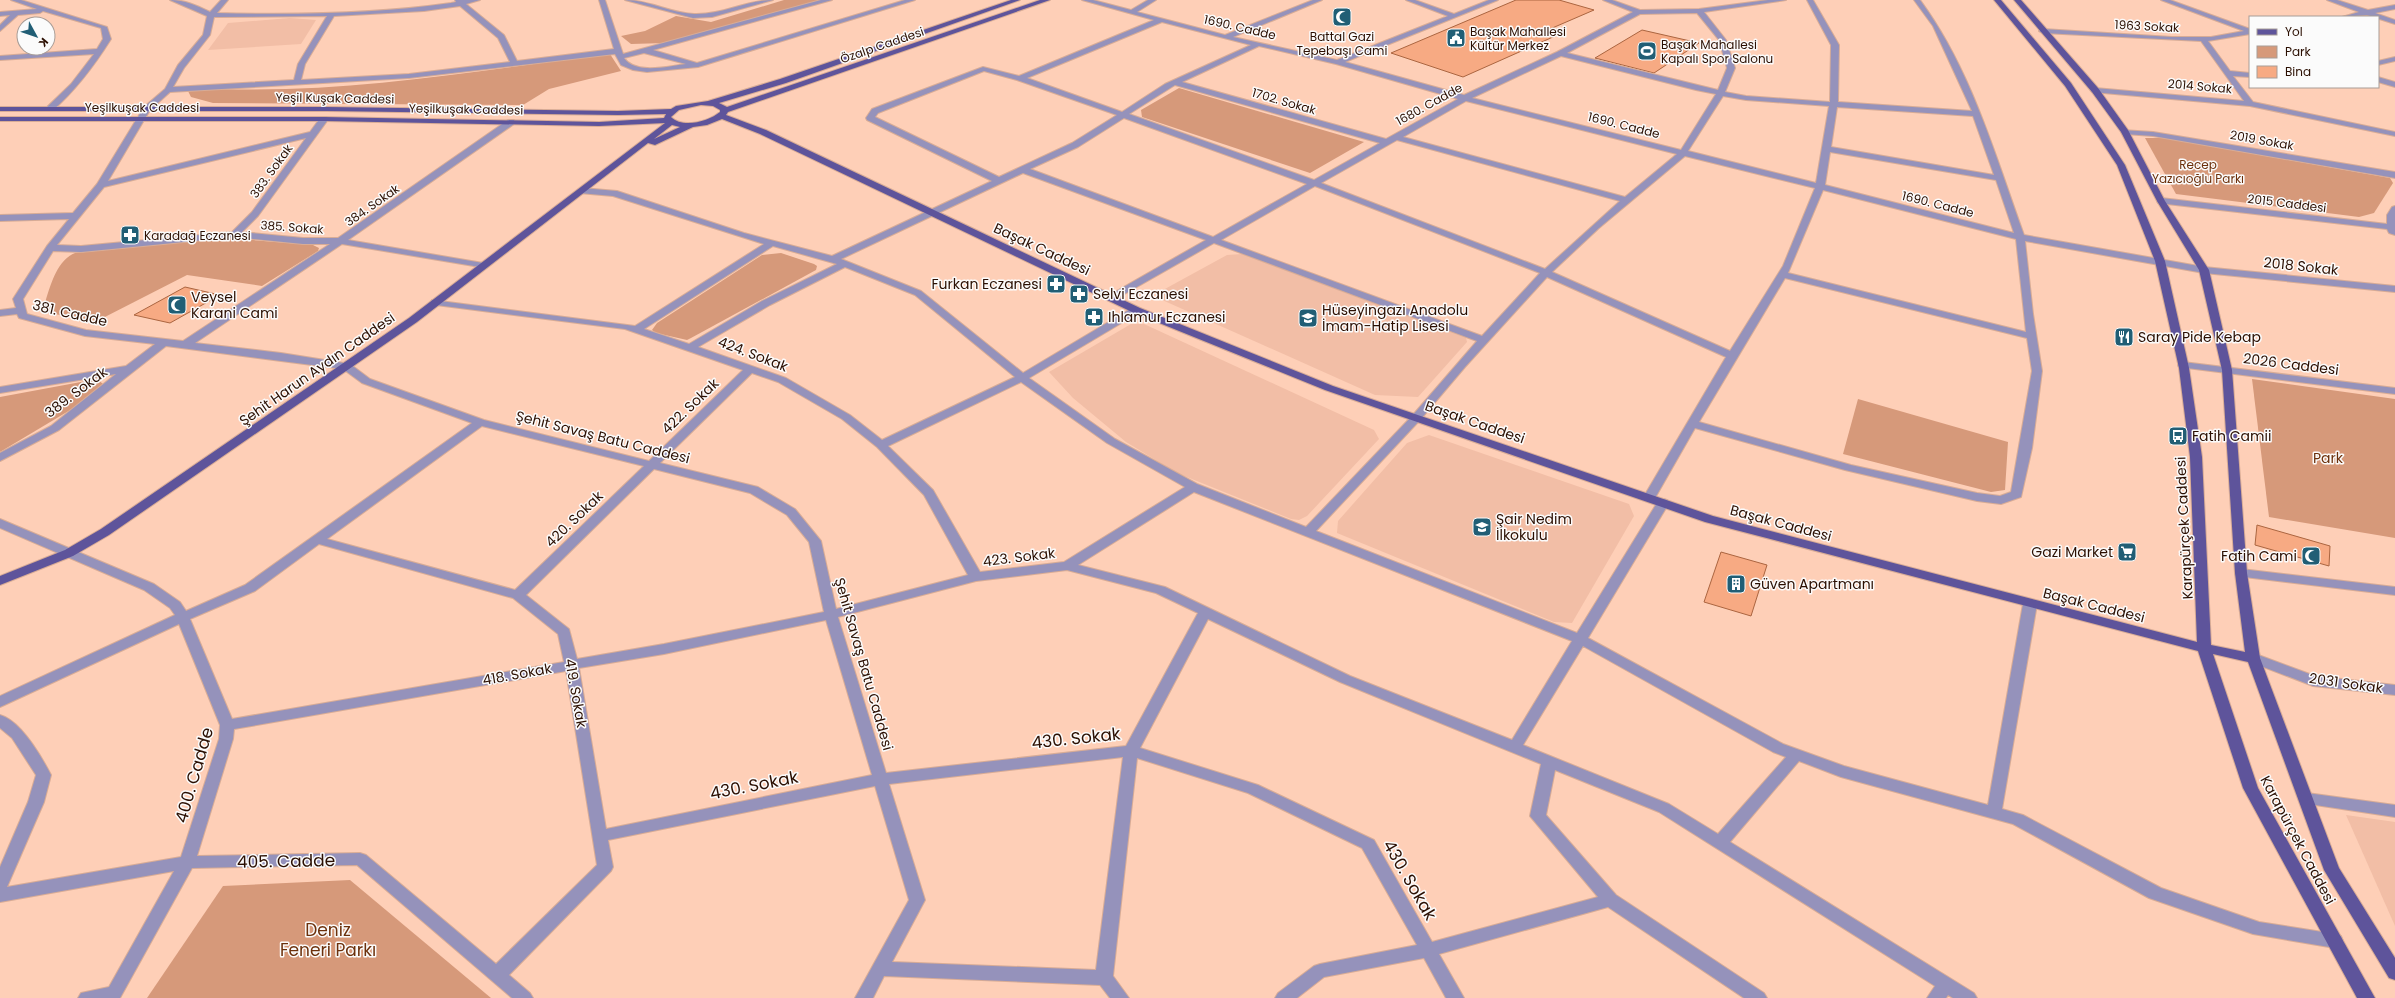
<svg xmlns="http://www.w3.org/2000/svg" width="2395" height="998" font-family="Poppins,sans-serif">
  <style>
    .built { fill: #f2bea6 }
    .green { fill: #d6997a }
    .building { fill: #f7aa83; stroke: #ab6540 }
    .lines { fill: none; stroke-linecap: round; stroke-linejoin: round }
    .minor-casing { stroke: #d8ac96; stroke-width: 2 }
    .major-casing { stroke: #d8ac96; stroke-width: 2 }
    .minor { fill: #9592bb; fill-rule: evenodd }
    .major { fill: #5e549b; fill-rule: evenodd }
    .labels { text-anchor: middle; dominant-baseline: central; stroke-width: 3; stroke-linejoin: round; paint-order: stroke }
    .far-street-label { font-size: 12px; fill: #2b0f02; stroke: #fbfbfb }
    .far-poi-label { font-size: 12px; fill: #2b0f02; stroke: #fbfbfb; text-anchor: start }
    .far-park-label { font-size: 12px; fill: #6c300b; stroke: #fbfbfb }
    .street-label { font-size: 14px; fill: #2b0f02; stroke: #fbfbfb }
    .poi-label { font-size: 14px; fill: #2b0f02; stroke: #fbfbfb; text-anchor: start }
    .park-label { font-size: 14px; fill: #6c300b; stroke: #fbfbfb }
    .near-street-label { font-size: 17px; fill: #2b0f02; stroke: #fbfbfb }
    .near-park-label { font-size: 17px; fill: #6c300b; stroke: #fbfbfb }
  </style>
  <rect width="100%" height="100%" fill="#fecfb7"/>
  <!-- built -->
  <g class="built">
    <path d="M290,18L316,20L301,44L208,50L228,23Z"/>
    <path d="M1242,254L1466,338L1467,342L1418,397L1375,395L1160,299L1163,290L1227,255Z"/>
    <path d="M1131,324H1144L1374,430L1379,439L1307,516L1299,520L1291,519L1177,473L1126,442L1073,398L1049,372Z"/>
    <path d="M1429,435L1629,504L1634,516L1572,623L1554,622L1337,533L1338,521L1407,443Z"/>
    <path d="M2346,815L2395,822V926Z"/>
  </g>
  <!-- green -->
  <g class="green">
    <path d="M784,0H822L665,43L631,44L621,36L645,31L676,16L711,22Z"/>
    <path d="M610,54L621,71L549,89L523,105L213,103L191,97L188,91L196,88C335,96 472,71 610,54Z"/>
    <path d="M1179,88L1364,142L1310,173L1142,117L1141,110Z"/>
    <path d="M2145,138H2164L2390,178L2393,183L2374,213L2359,217L2176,194Z"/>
    <path d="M228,238L313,245L319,248L318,251L262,286L187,275L97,321L48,313L44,306C50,287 56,261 75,253Z"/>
    <path d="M781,253L814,264L817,266L816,270L691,338L687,340L656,333L652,330L657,323L762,255Z"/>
    <path d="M97,379L103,384L82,403L0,452V397Z"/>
    <path d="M2252,379L2395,399V538L2269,517Z"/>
    <path d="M1858,399L2008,442L2005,490L1991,492L1843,454Z"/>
    <path d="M350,880L491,998H147L223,886Z"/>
  </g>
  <!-- building -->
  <g class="building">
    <path d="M1516,0H1559L1594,10L1550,29L1562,33L1463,77L1391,53Z"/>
    <path d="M1642,30L1699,43L1654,73L1595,58Z"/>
    <path d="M185,287L220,295L170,323L134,315Z"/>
    <path d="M2257,525L2330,546L2329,566L2255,545Z"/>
    <path d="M1721,552L1767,565L1751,616L1704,602Z"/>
  </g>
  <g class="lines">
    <defs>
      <g id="minor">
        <path d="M11,0H21L107,27L111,39C94,66 76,90 52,111L45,109L71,84L94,54L0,60V56L97,49L103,39L101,28L43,11L40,13L18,15L0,31V25L10,15L0,16V12L37,9Z"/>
        <path d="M170,0C185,0 196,5 210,12L221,0H228L217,13C294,15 374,14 451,3L456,2L455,0H480L466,4L504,35L517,61L614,49L599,0H605L623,54L821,0H832L653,50L697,63L905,0H915L698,67L647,72L633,70L621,65L615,54L409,78L170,92L150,110L108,181L310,132L321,117H327V121L258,216L242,232L303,238H338L508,120H514V124L348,240L483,263L488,266L486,268L342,244L195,343L281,353L350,364L370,379L484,420L649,461L743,370L625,329L436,305L431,302L432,300L635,326L764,244L613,196L579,193L578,191L582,188L617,191L744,233L832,256L992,181L867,120L866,118L872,109L983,67L1019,76L1154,20L1082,0H1093L1131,10L1148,0H1156L1137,12L1225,35L1313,0H1322L1233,37L1337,60L1448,16L1406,0H1415L1454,14L1489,0H1498L1345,62L1464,95L1557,52L1633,12L1603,0H1612L1640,10L1699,9L1768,0H1786L1704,12L1726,40L1735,68L1725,92L1746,96L1830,102L1831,45L1807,0H1813L1839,45L1838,102L1972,111L1933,26L1914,0H1920C1971,69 1995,155 2024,235L2204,267L2395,286V292L2204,273L2025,241L2033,314L2042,371L2032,448L2021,497L2001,504L1977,501L1845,470L1695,428L1655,498L1649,502L1643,498L1726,357L1547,277L1465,367L1420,420L1316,531L1577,633L1657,503L1663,499L1667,500L1669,503L1588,638L1783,744L1844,766L1988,805L2023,604L2025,601H2035L2037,604L2002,809L2023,815L2161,888L2259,922L2335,934L2341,936L2343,941L2341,946L2335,948L2253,934L2149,898L2013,824L1841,777L1799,761L1730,842L1974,993L1977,998H1953L1948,995L1946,998H1927L1935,986L1659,812L1555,770L1546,815L1616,895L1764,993L1767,998H1744L1608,907L1439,954L1464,998H1446L1424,958L1324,977L1297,998H1275L1278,993L1314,966L1320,964L1417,945L1362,848L1248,793L1137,758L1113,976L1129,998H1110L1100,985L884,976L873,998H855L909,900L875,786L608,840L613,867L611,871L509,975L530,993L533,998H512L357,865L192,868L120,998H78L81,993L109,987L174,871L0,902V867L28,802L36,775L12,738L0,728V715C21,721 41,756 51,775L44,802L7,887L181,857L219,739L220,725L179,624L0,707V696L175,615L170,608L144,590L0,528V519L154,584L180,602L186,611L245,585L472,423L362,383L343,369L166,346L59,430L0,461V453L51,426L116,374L0,393V387L126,366L155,344L85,336L19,318L17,314L0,316V310L16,308L13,299L47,246L69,219L0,221V215L73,213L97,184L144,107L165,89L178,65L203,35L207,16ZM460,6L498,38L510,62L409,74L301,80L305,64L334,16L424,11ZM1697,13L1719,40L1727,68L1718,90L1567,53L1640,14ZM327,16L298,64L294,80L173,87L184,68L210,35L214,17ZM1162,22L1251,45L1165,84L1122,112L1027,78ZM1259,46L1336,64L1458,99L1386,139L1182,82ZM644,53L686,64C669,66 636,75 624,58ZM1561,56L1696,90L1716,94L1681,150L1472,98ZM984,71L1017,80L1117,115L1072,143L999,177L875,117L878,113ZM1175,85L1380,143L1314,180L1129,114ZM1723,96L1746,100L1829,106L1816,183L1688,151ZM1466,101L1677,154L1625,197L1403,137ZM1837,107L1973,116L1994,175L1831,147ZM1124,118L1307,184L1213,237L1030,169L1078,147ZM306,138L252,212L232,232L81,246L57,245L104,187ZM1397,140L1620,201L1545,269L1321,183ZM1830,152L1996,180L2014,233L1825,185ZM1685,156L1815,188L1783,266L1730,351L1552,272L1599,228ZM1023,173L1206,240L1108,296V300H1114L1214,243L1477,341L1412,416L1306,527L1197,484L1115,439L1029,378L1140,312V308H1132L1023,373L921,291L841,259ZM1315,186L1540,273L1482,336L1221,240ZM1823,190L2016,239L2026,332L1788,273ZM235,237L303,244H330L183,341L86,330L27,314L23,299L53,251L81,252ZM773,246L837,264L762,301L689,344L644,329ZM845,267L915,295L1015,377L882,440L850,415L786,378L698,347L770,305ZM1785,278L2027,338L2032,371L2011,492L2000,496L1977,493L1851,465L1699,422ZM752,373L778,382L842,419L877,447L924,495L968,575L836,609L821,541L795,509L758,487L660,463ZM1021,382L1107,443L1185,487L1064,562L980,572L933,490L888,446ZM482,426L644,466L515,590L327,539ZM654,469L750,493L787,515L809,542L824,612L664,644L577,659L569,629L526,595ZM1194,492L1572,641L1512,740L1350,676L1165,587L1078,565ZM319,544L513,598L558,634L564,662L232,719L190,619L255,591ZM1067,570L1156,593L1198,613L1126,746L886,773L838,617L976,581ZM1208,619L1340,682L1541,764L1530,816L1598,897L1432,942L1374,840L1258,785L1140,748ZM826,620L872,775L606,829L579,668L664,654ZM1583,646L1773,752L1786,757L1718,834L1669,804L1523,745ZM566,671L597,865L496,964L366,855L360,853L197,856L233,739L234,729ZM1123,757L1096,970L892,962L925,900L889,784Z"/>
        <path d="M625,0C649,0 671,13 694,14C722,15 746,0 773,0L712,17L693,18Z"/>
        <path d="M2161,0H2170L2250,29V34L2208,41L2230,71L2250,73V77L2233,76L2253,102L2395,132V136L2250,106L2092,92L2091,90L2095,88L2244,101L2201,41L2043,33L2039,31L2043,29L2172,37H2211L2244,31Z"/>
        <path d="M2327,0H2337L2368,10L2395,5V9L2375,13L2395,20V24L2367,15L2342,17L2359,12Z"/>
        <path d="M2395,57V61L2378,65V61Z"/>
        <path d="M2378,77L2395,82V87L2378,82Z"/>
        <path d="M2122,130L2153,132L2395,172V178L2153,136L2125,134L2121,132Z"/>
        <path d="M2161,198L2387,224V215L2392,207L2395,206V235L2389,233L2387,229L2158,203L2157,201Z"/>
        <path d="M2183,362L2395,388V394L2179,367L2178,365L2179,363Z"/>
        <path d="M2241,569L2395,587V595L2236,576L2235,573Z"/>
        <path d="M2253,653L2315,676L2395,685V695L2313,686L2248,661L2246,658L2248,655Z"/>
        <path d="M2307,793L2395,805V817L2302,803L2299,799L2302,795Z"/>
      </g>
      <path id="major" d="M1011,0H1020L786,83L719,103L727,107L1040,0H1050L728,112L726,115L766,130L1140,308L1333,386L1713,516L2197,642L2190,457L2179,368L2155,261L2117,165L2065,86L1994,0H2001L2071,83L2125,165L2165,261L2189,368L2202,457L2211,645L2245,652L2235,573L2222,370L2199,270L2157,201L2121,132L2092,92L2014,0H2021L2098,88L2128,130L2165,201L2209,270L2232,370L2247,573L2260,658L2339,868L2395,958V980L2389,978L2324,870L2248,662L2213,654L2258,788L2375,998H2357L2243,788L2198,651L1705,522L1325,390L1132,312L760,134L722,119L707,125L693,127L655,145L648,143L417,322L109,535L73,556L0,585V576L65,550L101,529L409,318L665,123L599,126L324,121H0V117H324L599,122L664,118L666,114L618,115L327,111H0V107H327L618,111L671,109L676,106L708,101L780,79ZM701,105L713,106L720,110V112C709,121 683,129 671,117L679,110ZM672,125L680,127L654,139Z"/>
    </defs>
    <!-- minor casing -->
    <use href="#minor" class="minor-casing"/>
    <!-- major casing -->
    <use href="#major" class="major-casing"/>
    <!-- minor -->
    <use href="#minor" class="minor"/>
    <!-- major -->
    <use href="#major" class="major"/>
  </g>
  <!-- icons -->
  <defs>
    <symbol id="mosque-square" viewBox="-11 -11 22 22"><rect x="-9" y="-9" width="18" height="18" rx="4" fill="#215e75" stroke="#fbfbfb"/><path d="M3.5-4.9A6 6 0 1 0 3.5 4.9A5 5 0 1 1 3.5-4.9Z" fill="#fff"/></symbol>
    <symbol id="civic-square" viewBox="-11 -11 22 22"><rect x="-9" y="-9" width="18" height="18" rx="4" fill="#215e75" stroke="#fbfbfb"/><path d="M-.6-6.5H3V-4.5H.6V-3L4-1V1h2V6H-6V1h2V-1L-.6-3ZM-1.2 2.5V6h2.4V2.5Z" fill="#fff"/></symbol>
    <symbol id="stadium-square" viewBox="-11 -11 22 22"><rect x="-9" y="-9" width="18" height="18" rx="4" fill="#215e75" stroke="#fbfbfb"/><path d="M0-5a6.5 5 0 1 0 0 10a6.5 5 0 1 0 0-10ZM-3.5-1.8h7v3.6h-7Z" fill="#fff"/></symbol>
    <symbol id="pharmacy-square" viewBox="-11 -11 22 22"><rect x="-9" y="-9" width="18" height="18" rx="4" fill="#215e75" stroke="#fbfbfb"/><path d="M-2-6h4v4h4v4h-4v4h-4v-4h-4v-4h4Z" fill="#fff"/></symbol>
    <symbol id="school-square" viewBox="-11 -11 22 22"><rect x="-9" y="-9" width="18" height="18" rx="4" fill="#215e75" stroke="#fbfbfb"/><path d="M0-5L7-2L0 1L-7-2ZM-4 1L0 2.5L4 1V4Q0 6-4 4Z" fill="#fff"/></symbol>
    <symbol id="restaurant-square" viewBox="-11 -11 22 22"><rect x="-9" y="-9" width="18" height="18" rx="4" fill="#215e75" stroke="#fbfbfb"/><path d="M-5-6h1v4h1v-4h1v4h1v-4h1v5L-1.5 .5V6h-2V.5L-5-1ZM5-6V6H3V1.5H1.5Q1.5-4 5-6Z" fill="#fff"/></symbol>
    <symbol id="bus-square" viewBox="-11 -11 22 22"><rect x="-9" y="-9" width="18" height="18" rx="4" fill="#215e75" stroke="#fbfbfb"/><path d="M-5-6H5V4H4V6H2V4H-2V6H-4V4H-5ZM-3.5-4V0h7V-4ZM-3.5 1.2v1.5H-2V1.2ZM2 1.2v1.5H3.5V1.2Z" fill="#fff"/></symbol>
    <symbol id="supermarket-square" viewBox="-11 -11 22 22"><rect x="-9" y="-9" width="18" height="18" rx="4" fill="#215e75" stroke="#fbfbfb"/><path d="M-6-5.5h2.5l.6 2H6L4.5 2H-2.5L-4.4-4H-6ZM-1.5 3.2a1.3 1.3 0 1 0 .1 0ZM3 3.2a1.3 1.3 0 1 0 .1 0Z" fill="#fff"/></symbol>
    <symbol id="building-square" viewBox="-11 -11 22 22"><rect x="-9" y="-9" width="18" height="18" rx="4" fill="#215e75" stroke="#fbfbfb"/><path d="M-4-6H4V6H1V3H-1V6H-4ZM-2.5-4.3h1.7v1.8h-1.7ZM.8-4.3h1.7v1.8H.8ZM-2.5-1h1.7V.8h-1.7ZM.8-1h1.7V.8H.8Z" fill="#fff"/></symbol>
  </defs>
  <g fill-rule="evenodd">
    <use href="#mosque-square" x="1331" y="6" width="22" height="22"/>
    <use href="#civic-square" x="1445" y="27" width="22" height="22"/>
    <use href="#stadium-square" x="1636" y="40" width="22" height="22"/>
    <use href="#pharmacy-square" x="119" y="224" width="22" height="22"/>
    <use href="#pharmacy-square" x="1045" y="273" width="22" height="22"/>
    <use href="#pharmacy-square" x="1068" y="283" width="22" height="22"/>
    <use href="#mosque-square" x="166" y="294" width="22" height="22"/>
    <use href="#pharmacy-square" x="1083" y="306" width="22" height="22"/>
    <use href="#school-square" x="1297" y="307" width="22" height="22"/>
    <use href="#restaurant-square" x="2113" y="326" width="22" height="22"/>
    <use href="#bus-square" x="2167" y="425" width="22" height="22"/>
    <use href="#school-square" x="1471" y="516" width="22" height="22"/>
    <use href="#supermarket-square" x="2116" y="541" width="22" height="22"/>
    <use href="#mosque-square" x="2300" y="545" width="22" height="22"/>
    <use href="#building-square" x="1725" y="573" width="22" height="22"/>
  </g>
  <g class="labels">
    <!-- far-street labels -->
    <g class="far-street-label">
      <text transform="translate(2147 26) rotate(3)">1963 Sokak</text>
      <text transform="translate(1240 27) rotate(13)">1690. Cadde</text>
      <text transform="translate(882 45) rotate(-19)">Özalp Caddesi</text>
      <text transform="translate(2200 86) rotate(5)">2014 Sokak</text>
      <text transform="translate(335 98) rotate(1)">Yeşil Kuşak Caddesi</text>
      <text transform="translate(1284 101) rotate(16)">1702. Sokak</text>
      <text transform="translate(1429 104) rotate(-29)">1680. Cadde</text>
      <text x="142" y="107">Yeşilkuşak Caddesi</text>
      <text transform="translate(466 109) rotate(1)">Yeşilkuşak Caddesi</text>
      <text transform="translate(1624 125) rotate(14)">1690. Cadde</text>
      <text transform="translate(2262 140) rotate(10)">2019 Sokak</text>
      <text transform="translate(271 171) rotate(-54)">383. Sokak</text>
      <text transform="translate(2287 203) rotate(7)">2015 Caddesi</text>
      <text transform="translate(1938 204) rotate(14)">1690. Cadde</text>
      <text transform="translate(372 205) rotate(-35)">384. Sokak</text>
      <text transform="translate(292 227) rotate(4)">385. Sokak</text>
    </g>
    <!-- far-poi labels -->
    <g class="far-poi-label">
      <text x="1470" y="31">Başak Mahallesi<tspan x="1470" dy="14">Kültür Merkez</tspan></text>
      <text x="1342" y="36" text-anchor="middle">Battal Gazi<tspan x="1342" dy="14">Tepebaşı Cami</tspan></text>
      <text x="1661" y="44">Başak Mahallesi<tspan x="1661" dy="14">Kapalı Spor Salonu</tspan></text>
      <text x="144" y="235">Karadağ Eczanesi</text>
    </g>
    <!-- far-park labels -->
    <g class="far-park-label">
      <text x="2198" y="164">Recep<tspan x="2198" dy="14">Yazıcıoğlu Parkı</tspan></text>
    </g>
    <!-- street labels -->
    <g class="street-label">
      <text transform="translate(1042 249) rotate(25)">Başak Caddesi</text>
      <text transform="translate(2301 266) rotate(6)">2018 Sokak</text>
      <text transform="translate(70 313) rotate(13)">381. Cadde</text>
      <text transform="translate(753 354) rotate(21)">424. Sokak</text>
      <text transform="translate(2291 364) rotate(7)">2026 Caddesi</text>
      <text transform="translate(317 369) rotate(-35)">Şehit Harun Aydın Caddesi</text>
      <text transform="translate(76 392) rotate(-37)">389. Sokak</text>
      <text transform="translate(690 406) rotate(-44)">422. Sokak</text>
      <text transform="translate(1475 422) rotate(19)">Başak Caddesi</text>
      <text transform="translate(603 437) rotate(14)">Şehit Savaş Batu Caddesi</text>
      <text transform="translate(574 519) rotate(-44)">420. Sokak</text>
      <text transform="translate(1781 523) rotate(15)">Başak Caddesi</text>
      <text transform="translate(2184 528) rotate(-93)">Karapürçek Caddesi</text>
      <text transform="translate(1019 557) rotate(-7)">423. Sokak</text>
      <text transform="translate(2094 605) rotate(14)">Başak Caddesi</text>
      <text transform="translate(864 664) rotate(74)">Şehit Savaş Batu Caddesi</text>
      <text transform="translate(517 674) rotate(-10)">418. Sokak</text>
      <text transform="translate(2346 683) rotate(8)">2031 Sokak</text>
      <text transform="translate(576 693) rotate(80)">419. Sokak</text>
      <text transform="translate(2298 840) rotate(62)">Karapürçek Caddesi</text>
    </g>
    <!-- poi labels -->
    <g class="poi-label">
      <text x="1042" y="284" text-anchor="end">Furkan Eczanesi</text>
      <text x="1093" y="294">Selvi Eczanesi</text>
      <text x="191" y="297">Veysel<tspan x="191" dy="16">Karani Cami</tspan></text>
      <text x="1322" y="310">Hüseyingazi Anadolu<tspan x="1322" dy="16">İmam-Hatip Lisesi</tspan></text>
      <text x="1108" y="317">Ihlamur Eczanesi</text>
      <text x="2138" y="337">Saray Pide Kebap</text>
      <text x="2192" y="436">Fatih Camii</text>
      <text x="1496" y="519">Şair Nedim<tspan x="1496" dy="16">İlkokulu</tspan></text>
      <text x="2113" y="552" text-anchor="end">Gazi Market</text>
      <text x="2297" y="556" text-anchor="end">Fatih Cami</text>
      <text x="1750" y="584">Güven Apartmanı</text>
    </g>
    <!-- park labels -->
    <g class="park-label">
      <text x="2328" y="458">Park</text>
    </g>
    <!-- near-street labels -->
    <g class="near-street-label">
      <text transform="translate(1076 738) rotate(-6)">430. Sokak</text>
      <text transform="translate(194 775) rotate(-74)">400. Cadde</text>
      <text transform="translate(754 785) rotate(-11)">430. Sokak</text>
      <text transform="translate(286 861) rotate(-1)">405. Cadde</text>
      <text transform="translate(1410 880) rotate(60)">430. Sokak</text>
    </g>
    <!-- near-park labels -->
    <g class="near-park-label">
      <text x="328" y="930">Deniz<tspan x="328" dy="20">Feneri Parkı</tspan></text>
    </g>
  </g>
  <!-- legend -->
  <rect x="2249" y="16" width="130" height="72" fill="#fbfbfb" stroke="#a89d97"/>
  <rect x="2257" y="29" width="20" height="6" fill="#5e549b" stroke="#a89d97"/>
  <text x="2285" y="36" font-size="12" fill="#2b0f02">Yol</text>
  <rect x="2257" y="46" width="20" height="12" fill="#d6997a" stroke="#a89d97"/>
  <text x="2285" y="56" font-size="12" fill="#2b0f02">Park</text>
  <rect x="2257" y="66" width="20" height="12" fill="#f7aa83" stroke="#a89d97"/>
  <text x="2285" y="76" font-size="12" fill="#2b0f02">Bina</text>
  <!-- north arrow -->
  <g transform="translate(36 36) rotate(130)"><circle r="19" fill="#fbfbfb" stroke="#a89d97"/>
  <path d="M0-3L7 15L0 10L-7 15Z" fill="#215e75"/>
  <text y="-6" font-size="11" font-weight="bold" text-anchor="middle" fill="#2b0f02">K</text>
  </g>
</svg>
